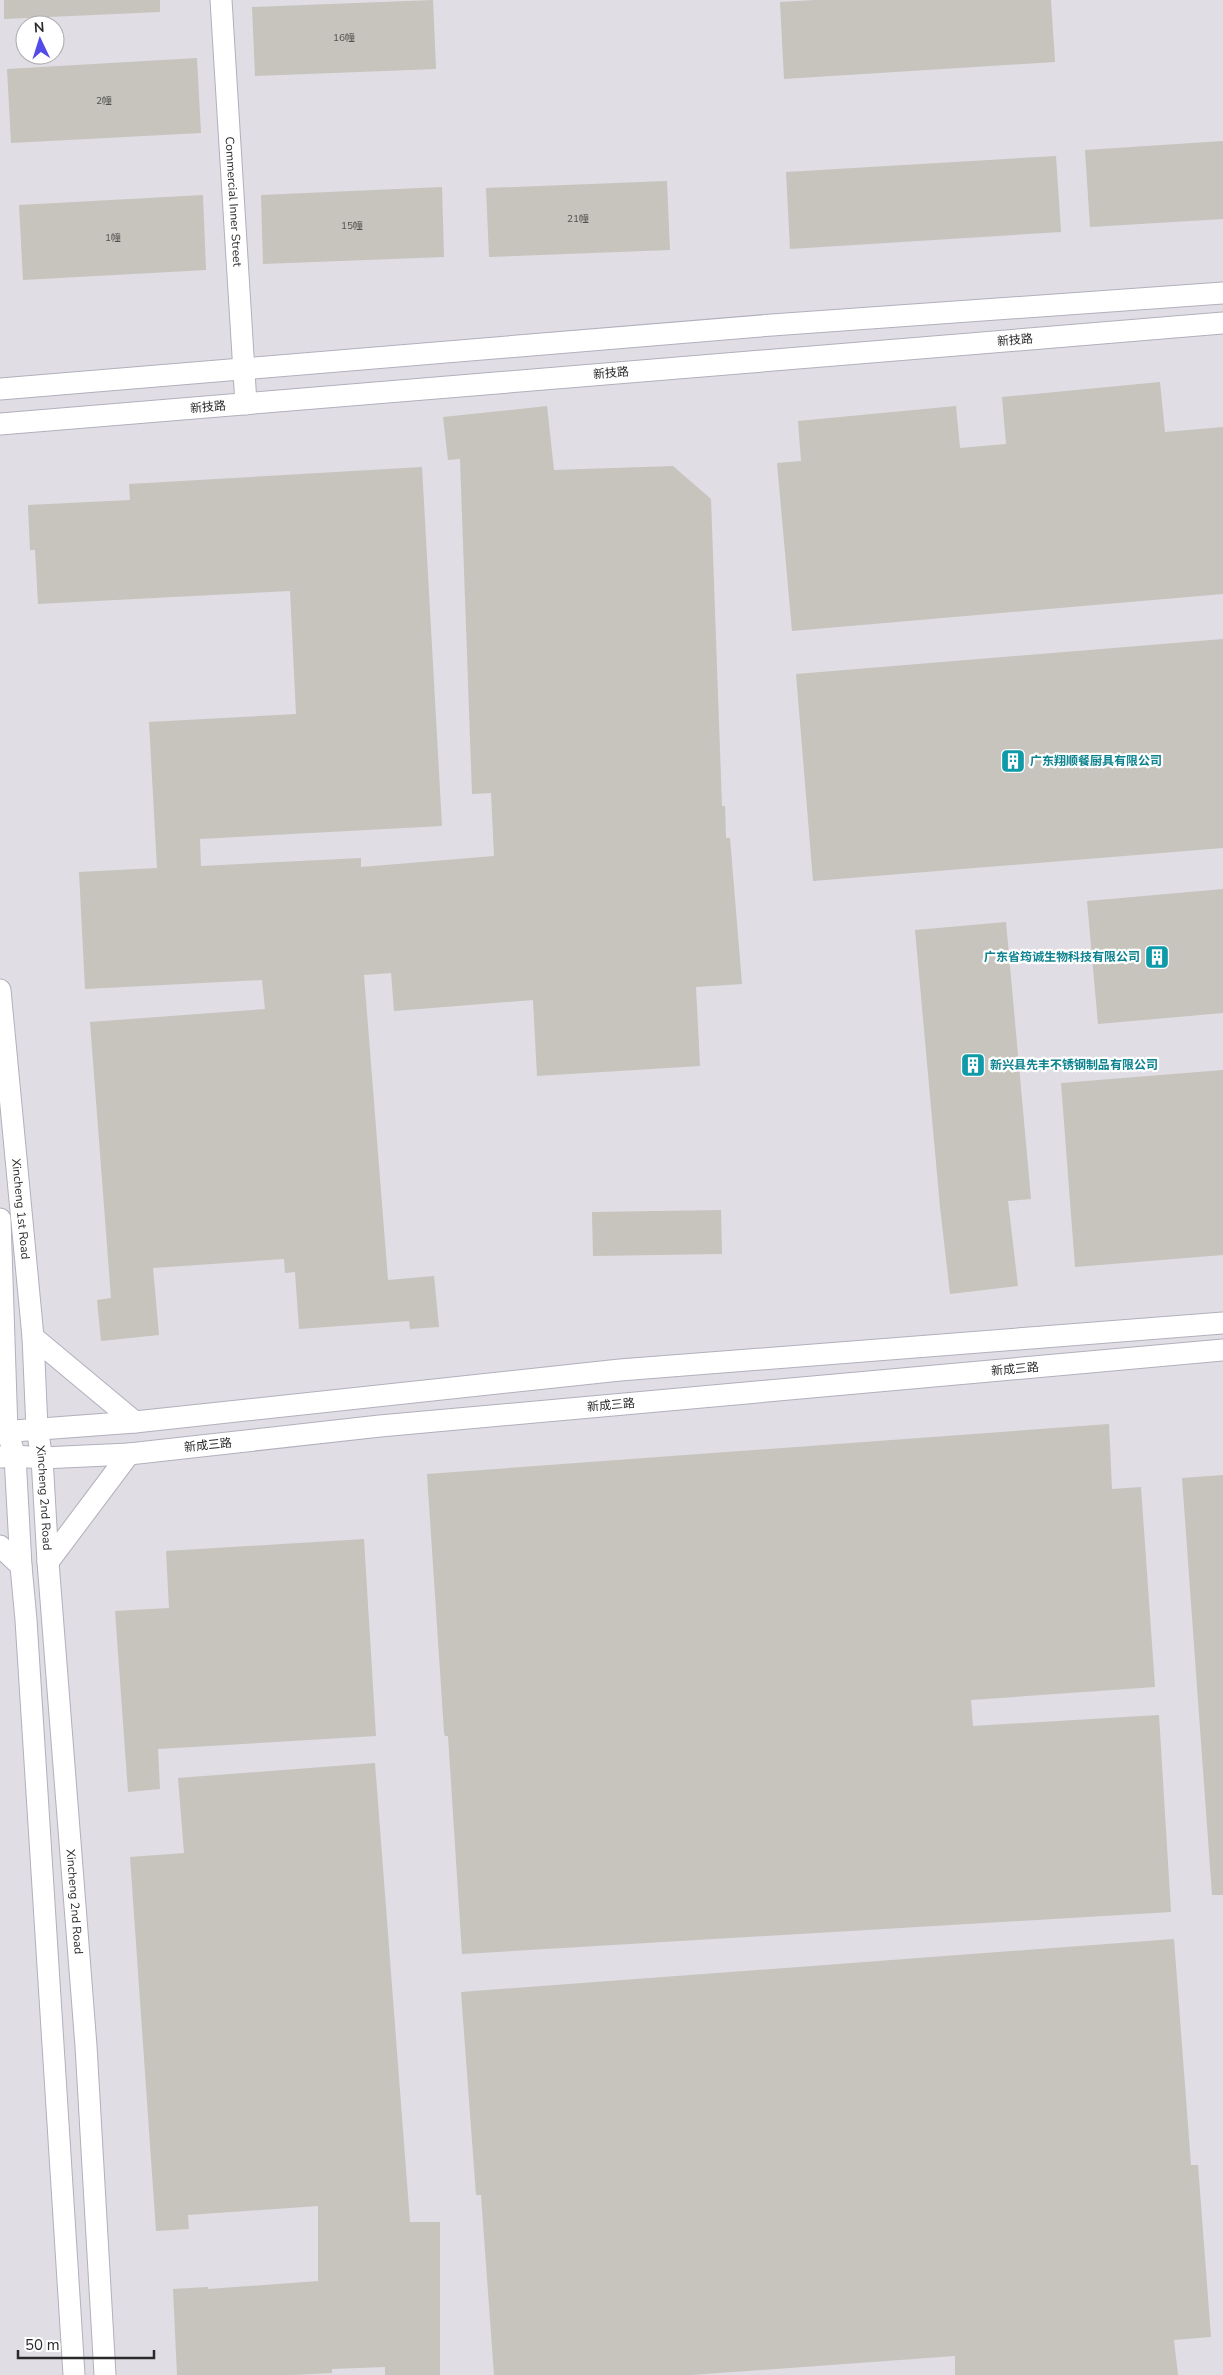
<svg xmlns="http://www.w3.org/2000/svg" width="1223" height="2375" font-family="'Nunito Sans','Noto Sans SC',sans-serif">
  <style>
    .industrial { fill: #e0dde4; fill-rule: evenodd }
    .building { fill: #c6c4bc }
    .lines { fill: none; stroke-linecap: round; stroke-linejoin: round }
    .minor-casing { stroke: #b1b0bc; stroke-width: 23 }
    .minor { stroke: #fff; stroke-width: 21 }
    .labels { text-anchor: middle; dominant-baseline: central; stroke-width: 4.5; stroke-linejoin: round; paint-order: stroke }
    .number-label { font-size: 10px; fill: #51504e }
    .street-label { font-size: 12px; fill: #2a2a2a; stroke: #fff }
    .culture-label { font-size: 12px; font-weight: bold; fill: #0d838f; stroke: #fff; text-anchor: start }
  </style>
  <rect width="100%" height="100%" fill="#ebe8dd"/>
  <!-- industrial -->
  <path class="industrial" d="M0,0H1223V2375H0ZM25,25H55V55H25Z"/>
  <!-- building -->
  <g class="building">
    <path d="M4,0H160V12L4,19Z"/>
    <path d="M433,0L436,69L255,76L252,7Z"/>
    <path d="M815,0H1051L1055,62L784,79L780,2Z"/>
    <path d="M197,58L201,133L11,143L7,69Z"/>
    <path d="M1223,141V219L1090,227L1085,150Z"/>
    <path d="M1056,156L1061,232L790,249L786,172Z"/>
    <path d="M667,181L670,250L489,257L486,188Z"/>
    <path d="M442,187L444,257L263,264L261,195Z"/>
    <path d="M203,195L206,270L23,280L19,205Z"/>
    <path d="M1160,382L1165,432L1223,427V594L792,631L777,463L801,461L798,421L956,406L960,448L1006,444L1002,397Z"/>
    <path d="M547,406L554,470L673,466L711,499L722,806H725L726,838H730L742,984L696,987L700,1066L537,1076L533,1000L394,1011L391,973L364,975L388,1280L434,1276L439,1327L410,1329L409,1321L299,1329L295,1272L285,1273L284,1259L153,1268L159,1335L101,1341L97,1300L111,1298L90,1022L265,1009L262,980L85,989L79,872L157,868L149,722L296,714L290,591L38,604L35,550H30L28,505L130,500L129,484L422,467L442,826L200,839L201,866L361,858V867L494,856L491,793L472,794L460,459L448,460L443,417Z"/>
    <path d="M1223,639V848L813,881L796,674Z"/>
    <path d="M1223,889V1013L1098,1024L1087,901Z"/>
    <path d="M1006,922L1031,1199L1008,1201L1018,1286L950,1294L940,1207L915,930Z"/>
    <path d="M1223,1070V1255L1075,1267L1061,1083Z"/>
    <path d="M721,1210L722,1254L593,1256L592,1212Z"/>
    <path d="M1109,1424L1112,1489L1141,1487L1155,1687L971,1700L973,1726L1159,1715L1171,1912L462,1954L448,1736H445L444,1732L427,1474Z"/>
    <path d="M1223,1475V1895H1212L1182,1478Z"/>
    <path d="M364,1539L376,1736L158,1749L160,1789L128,1792L115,1611L169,1608L166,1551Z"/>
    <path d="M375,1763L410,2222H440V2375H385V2367L332,2369V2373L292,2375H177L173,2289L208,2287V2289L318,2281V2206L188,2215L189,2229L156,2231L130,1857L184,1853L178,1778Z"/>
    <path d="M1174,1939L1191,2165H1198L1211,2337L1174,2340L1178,2375H955V2356L691,2375H494L481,2195H476L461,1992Z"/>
  </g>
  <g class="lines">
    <defs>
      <g id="minor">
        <path id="s1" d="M221,0L246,404"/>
        <path d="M0,389L772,325L1223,293"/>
        <path d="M0,424L1223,323"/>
        <path id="s2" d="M0,990L33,1337L37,1429L42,1458L48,1562L86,2046L105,2375"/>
        <path d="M0,1219L7,1431L15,1456L21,1566L26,1620L74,2375"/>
        <path d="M33,1337L135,1422"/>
        <path d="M0,1432L135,1422L620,1370L1223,1323"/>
        <path d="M0,1457L15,1456L42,1458L129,1454L380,1426L1223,1350"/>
        <path d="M0,1546L21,1566"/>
        <path d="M48,1562L129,1454"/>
      </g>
    </defs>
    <!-- minor casing -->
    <use href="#minor" class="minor-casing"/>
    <!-- minor -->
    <use href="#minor" class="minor"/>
  </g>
  <!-- icons -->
  <defs>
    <symbol id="building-square" viewBox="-11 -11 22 22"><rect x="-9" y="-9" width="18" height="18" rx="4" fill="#0f9aa8" stroke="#fff"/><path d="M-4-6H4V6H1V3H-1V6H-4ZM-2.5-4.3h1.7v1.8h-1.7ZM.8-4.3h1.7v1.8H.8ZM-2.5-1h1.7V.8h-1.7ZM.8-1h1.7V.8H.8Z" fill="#fff"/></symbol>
  </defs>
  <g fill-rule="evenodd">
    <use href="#building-square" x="999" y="747" width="28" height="28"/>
    <use href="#building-square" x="1143" y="943" width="28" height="28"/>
    <use href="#building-square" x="959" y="1051" width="28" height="28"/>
  </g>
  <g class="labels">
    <!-- number labels -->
    <g class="number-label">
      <text x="344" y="38">16幢</text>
      <text x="104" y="101">2幢</text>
      <text x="578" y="219">21幢</text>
      <text x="352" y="226">15幢</text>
      <text x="113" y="238">1幢</text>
    </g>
    <!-- street labels -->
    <g class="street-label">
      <text stroke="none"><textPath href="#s1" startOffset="202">Commercial Inner Street</textPath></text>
      <text transform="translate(1015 340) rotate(-5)">新技路</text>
      <text transform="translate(611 373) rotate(-5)">新技路</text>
      <text transform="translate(208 407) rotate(-5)">新技路</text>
      <text stroke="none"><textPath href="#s2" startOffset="220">Xincheng 1st Road</textPath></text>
      <text transform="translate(1015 1369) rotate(-5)">新成三路</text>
      <text transform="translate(611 1405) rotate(-5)">新成三路</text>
      <text transform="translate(208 1445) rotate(-6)">新成三路</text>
      <text stroke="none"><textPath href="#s2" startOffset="510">Xincheng 2nd Road</textPath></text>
      <text stroke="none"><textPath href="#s2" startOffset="915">Xincheng 2nd Road</textPath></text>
    </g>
    <!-- culture labels -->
    <g class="culture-label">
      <text x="1030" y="761">广东翔顺餐厨具有限公司</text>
      <text x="1140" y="957" text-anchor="end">广东省筠诚生物科技有限公司</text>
      <text x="990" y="1065">新兴县先丰不锈钢制品有限公司</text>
    </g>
  </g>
  <!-- north arrow -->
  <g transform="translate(40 40) rotate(356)"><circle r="24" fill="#ffffff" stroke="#aaaaaa"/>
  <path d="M0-4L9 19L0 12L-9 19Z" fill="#524be9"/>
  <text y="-8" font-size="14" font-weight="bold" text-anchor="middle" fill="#2a2a2a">N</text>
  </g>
  <!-- scale -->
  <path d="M18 2350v8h136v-8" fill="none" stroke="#2a2a2a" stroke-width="2.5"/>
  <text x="25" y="2350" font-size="15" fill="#2a2a2a" stroke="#ffffff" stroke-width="4" paint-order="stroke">50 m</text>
</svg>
